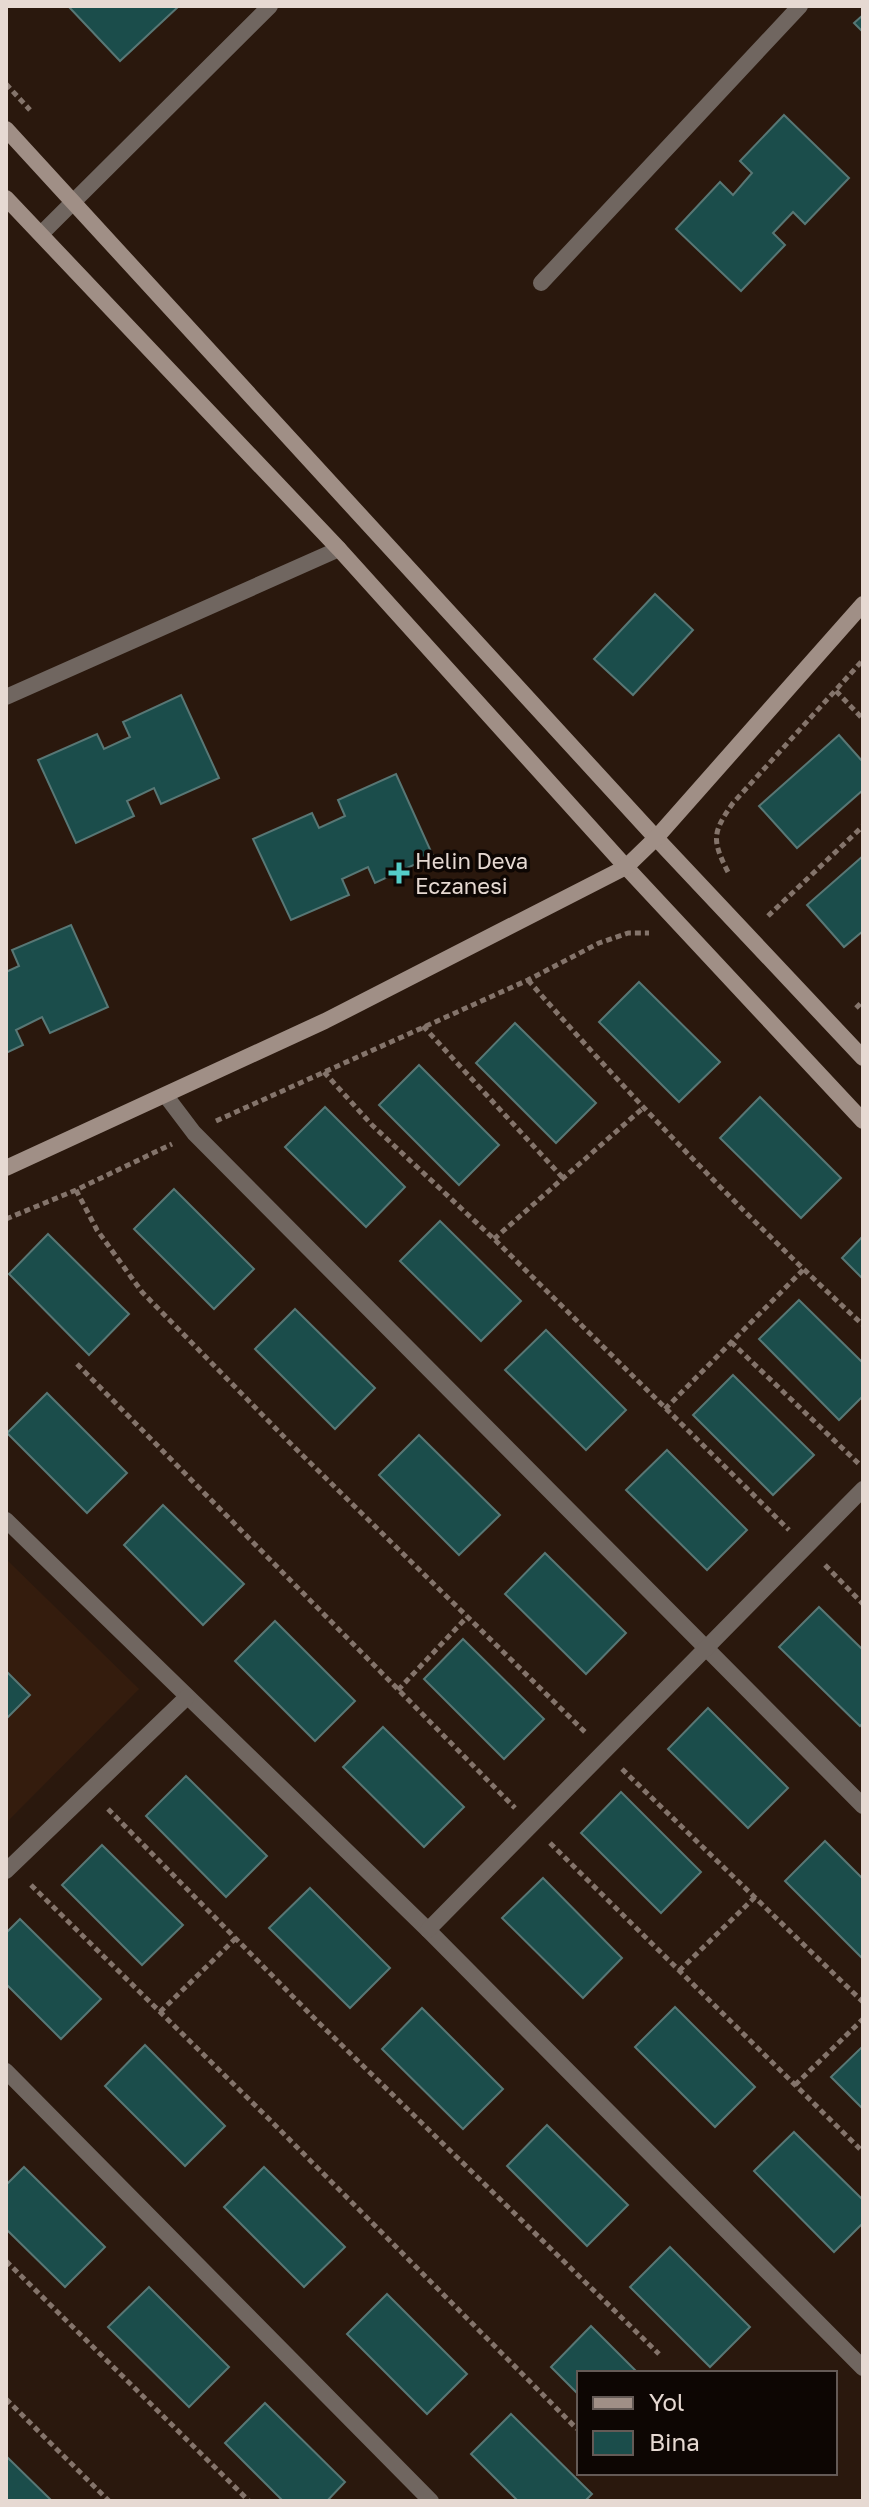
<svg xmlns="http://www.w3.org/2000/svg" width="869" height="2507" font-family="'Golos Text',sans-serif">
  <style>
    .built { fill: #341c0d }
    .building { fill: #1b4d4b; stroke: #587775; stroke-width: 2 }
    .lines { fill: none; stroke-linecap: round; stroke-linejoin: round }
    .path { stroke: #84746b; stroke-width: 5; stroke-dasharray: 6 4; stroke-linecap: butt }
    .street { stroke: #706660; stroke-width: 16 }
    .secondary { stroke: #a08f86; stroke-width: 16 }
    .poi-dot { fill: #54cdc8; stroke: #0d0603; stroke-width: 3 }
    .labels { text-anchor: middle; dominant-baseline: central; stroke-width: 7; stroke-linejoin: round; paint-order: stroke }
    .poi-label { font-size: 22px; fill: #e6d9d2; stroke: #0d0603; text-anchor: start }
  </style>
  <rect width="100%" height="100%" fill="#2a180d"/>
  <!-- built -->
  <path class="built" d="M6,1559L139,1689L6,1823Z"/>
  <!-- building -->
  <g class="building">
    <path d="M68,6H179L120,61Z"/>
    <path d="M863,15V32L854,23Z"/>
    <path d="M784,115L849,178L805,224L793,212L773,233L785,245L741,291L676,229L720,182L733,195L752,173L740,161Z"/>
    <path d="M655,594L693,630L633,695L594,659Z"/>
    <path d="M181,695L219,778L161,804L154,788L127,801L134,816L76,843L38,760L97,734L104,749L130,737L123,722Z"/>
    <path d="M839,735L863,762V790L797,848L759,806Z"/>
    <path d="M396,774L433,856L375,883L368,867L342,879L349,895L291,920L253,839L312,813L319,828L345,816L338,800Z"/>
    <path d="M863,856V931L844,947L807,905Z"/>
    <path d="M71,925L108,1007L50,1033L42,1017L16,1030L23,1045L6,1053V972L19,966L12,950Z"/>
    <path d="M639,982L720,1062L679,1102L599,1022Z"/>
    <path d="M515,1023L596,1103L556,1143L476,1063Z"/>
    <path d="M419,1065L499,1145L459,1185L379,1105Z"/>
    <path d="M760,1097L841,1178L801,1218L720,1138Z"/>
    <path d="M325,1107L405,1187L366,1227L285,1147Z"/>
    <path d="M174,1189L254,1269L214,1309L134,1229Z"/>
    <path d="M440,1221L521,1301L481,1341L400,1261Z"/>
    <path d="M48,1234L129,1314L89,1355L9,1274Z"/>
    <path d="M863,1236V1279L842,1258Z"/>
    <path d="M799,1300L863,1363V1396L839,1420L759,1339Z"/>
    <path d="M295,1309L375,1388L335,1429L255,1349Z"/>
    <path d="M546,1330L626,1410L586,1450L505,1370Z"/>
    <path d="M733,1375L814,1455L773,1495L693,1415Z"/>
    <path d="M47,1393L127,1473L87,1513L7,1433Z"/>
    <path d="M419,1435L500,1515L459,1555L379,1475Z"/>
    <path d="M667,1450L747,1530L707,1570L626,1490Z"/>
    <path d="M163,1505L244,1584L203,1625L124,1545Z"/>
    <path d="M545,1553L626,1633L586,1674L505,1594Z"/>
    <path d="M819,1607L863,1650V1723L860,1726L779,1647Z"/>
    <path d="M275,1621L355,1701L315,1741L235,1661Z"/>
    <path d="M463,1639L544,1719L504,1759L424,1679Z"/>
    <path d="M6,1671L30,1695L6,1719Z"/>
    <path d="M708,1708L788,1788L748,1828L668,1749Z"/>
    <path d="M383,1727L464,1807L424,1847L343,1767Z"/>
    <path d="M186,1776L267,1856L226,1897L146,1816Z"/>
    <path d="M621,1792L701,1872L661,1913L581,1833Z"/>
    <path d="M825,1841L863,1879V1959L785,1881Z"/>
    <path d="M102,1845L183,1925L142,1965L62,1885Z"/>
    <path d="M543,1878L622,1958L583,1998L502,1918Z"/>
    <path d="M310,1888L390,1968L350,2008L269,1928Z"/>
    <path d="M20,1919L101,1999L61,2039L6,1984V1933Z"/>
    <path d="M675,2007L755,2087L715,2127L635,2047Z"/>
    <path d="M422,2008L503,2089L463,2129L382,2049Z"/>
    <path d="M145,2045L225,2126L185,2166L105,2086Z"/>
    <path d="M863,2046V2109L831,2077Z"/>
    <path d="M547,2125L628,2205L587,2246L507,2166Z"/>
    <path d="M794,2132L863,2200V2223L834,2252L754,2171Z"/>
    <path d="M24,2167L105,2247L65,2287L6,2229V2185Z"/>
    <path d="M264,2167L345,2247L304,2287L224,2207Z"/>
    <path d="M670,2247L750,2327L710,2367L630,2287Z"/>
    <path d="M149,2287L229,2367L189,2407L108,2327Z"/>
    <path d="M387,2294L467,2374L427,2414L347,2334Z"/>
    <path d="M591,2326L638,2373H579V2395L551,2367Z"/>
    <path d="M265,2403L345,2482L327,2501H283L225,2443Z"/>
    <path d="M511,2414L592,2494L585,2501H518L471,2454Z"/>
    <path d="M6,2456L52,2501H6Z"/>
  </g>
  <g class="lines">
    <!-- path -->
    <g class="path">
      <path d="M6,84L30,110"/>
      <path d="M836,691L863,719"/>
      <path d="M728,872C711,839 713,832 733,803L863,660"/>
      <path d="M768,916L863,826"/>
      <path d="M528,980C634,1101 745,1216 863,1325"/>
      <path d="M856,1008L863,1001"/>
      <path d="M423,1026L563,1178"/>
      <path d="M324,1072L372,1125L494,1239L789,1530"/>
      <path d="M216,1121L528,980L599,943L628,933H649"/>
      <path d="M76,1190L97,1230L142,1292L290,1443L587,1734"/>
      <path d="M6,1219L76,1190L172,1144"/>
      <path d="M494,1239L643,1108"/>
      <path d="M731,1342L859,1464"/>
      <path d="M77,1364L515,1808"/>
      <path d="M665,1409L803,1270"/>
      <path d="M825,1565L863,1604"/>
      <path d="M398,1690L467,1617"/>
      <path d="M622,1769L863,2002"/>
      <path d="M108,1809L319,2023L659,2354"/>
      <path d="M550,1843L860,2149"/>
      <path d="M31,1885L270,2120L577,2429"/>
      <path d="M679,1971L755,1897"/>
      <path d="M160,2012L236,1938"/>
      <path d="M795,2085L863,2019"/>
      <path d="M6,2261L249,2501"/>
      <path d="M6,2399L109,2501"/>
    </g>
    <!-- street -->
    <g class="street">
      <path d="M41,234L270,6"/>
      <path d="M541,283L800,6"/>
      <path d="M6,697L339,549"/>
      <path d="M166,1096L194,1133L863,1806"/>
      <path d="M6,1520L428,1930L863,2368"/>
      <path d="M6,1871L187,1697"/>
      <path d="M428,1930L863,1489"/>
      <path d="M6,2071L431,2501"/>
    </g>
    <!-- secondary -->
    <g class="secondary">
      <path d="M6,129L656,838L863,1058"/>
      <path d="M6,198L339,549L626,867L863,1121"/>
      <path d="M6,1168L325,1021L626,867L656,838L863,604"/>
    </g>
  </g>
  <!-- markers -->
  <path class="poi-dot" d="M395 861h8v8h8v8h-8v8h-8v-8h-8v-8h8z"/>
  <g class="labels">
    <!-- poi labels -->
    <g class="poi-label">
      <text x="415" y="860">Helin Deva<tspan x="415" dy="25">Eczanesi</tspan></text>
    </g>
  </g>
  <!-- border -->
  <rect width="869" height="2507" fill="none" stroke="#e6d9d2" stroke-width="16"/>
  <!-- legend -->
  <rect x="577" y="2371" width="260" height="104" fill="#0d0603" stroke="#645a56" stroke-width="2"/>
  <rect x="593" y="2397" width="40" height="12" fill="#a08f86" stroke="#645a56" stroke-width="2"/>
  <text x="649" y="2411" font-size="24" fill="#e6d9d2">Yol</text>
  <rect x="593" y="2431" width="40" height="24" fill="#1b4d4b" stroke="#645a56" stroke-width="2"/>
  <text x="649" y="2451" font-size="24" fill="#e6d9d2">Bina</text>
</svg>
